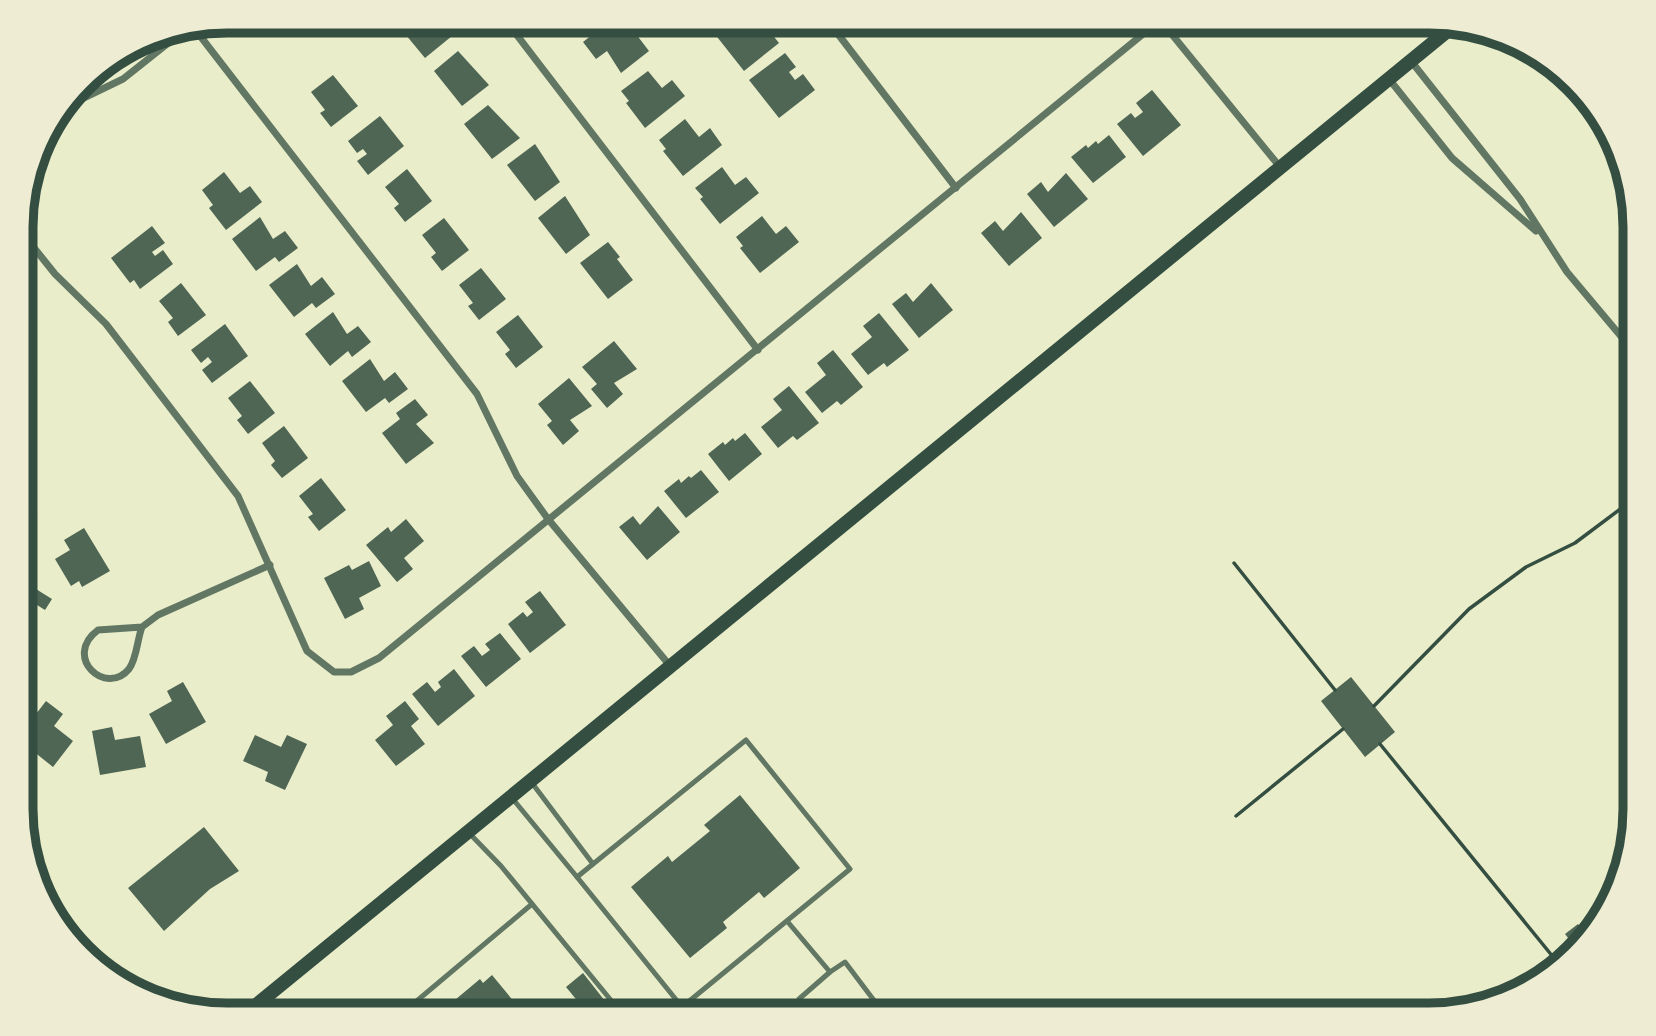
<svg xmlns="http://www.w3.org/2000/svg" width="1656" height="1036" font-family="'DejaVu Sans',sans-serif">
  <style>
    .building { fill: #4f6655 }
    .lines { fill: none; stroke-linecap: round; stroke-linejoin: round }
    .path { stroke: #344e41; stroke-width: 3.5 }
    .service { stroke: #617663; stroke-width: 5 }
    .minor { stroke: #617663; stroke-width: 7 }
    .secondary { stroke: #344e41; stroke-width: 14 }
    .rim { fill: none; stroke: #344e41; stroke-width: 9 }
  </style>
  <rect width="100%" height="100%" fill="#e9edc9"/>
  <!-- building -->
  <g class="building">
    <path d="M398,21H435L437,24L440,21L452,36L425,58L396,23Z"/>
    <path d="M622,21H626L649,51L621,73L607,51L596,59L583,42L602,27L607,33Z"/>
    <path d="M730,21H748L757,36L767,28L779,43L744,71L714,33Z"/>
    <path d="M458,51L489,85L462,106L434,71Z"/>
    <path d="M785,53L796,67L789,72L795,80L803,74L815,90L779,118L749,80Z"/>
    <path d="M648,71L662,88L672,80L685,96L645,128L626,103L629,101L621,91Z"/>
    <path d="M333,75L358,106L331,127L320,113L325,110L311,92Z"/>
    <path d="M1152,90L1181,125L1143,156L1117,124L1131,113L1135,118L1143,112L1136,103Z"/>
    <path d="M488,105L520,138L492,159L464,124Z"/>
    <path d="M380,116L404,146L368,175L357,161L367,154L363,149L357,153L348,141Z"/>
    <path d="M685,119L699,137L710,128L722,145L683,176L663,151L666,149L659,140Z"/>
    <path d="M1109,135L1126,157L1093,183L1071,157L1086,145L1088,148L1096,141L1098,144Z"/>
    <path d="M535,144L560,182L535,201L507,165Z"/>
    <path d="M722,167L735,185L746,177L759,193L720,224L700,199L703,197L695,188Z"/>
    <path d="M407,169L432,201L405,222L394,208L399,204L385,187Z"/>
    <path d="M224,172L240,193L250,186L262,202L226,230L209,208L213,205L202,190Z"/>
    <path d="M1066,173L1088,199L1054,227L1027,194L1041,182L1048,192Z"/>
    <path d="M565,196L590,235L566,254L538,218Z"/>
    <path d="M1021,212L1042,238L1009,266L981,233L995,221L1003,231Z"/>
    <path d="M762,216L776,234L786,226L799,242L760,273L740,248L743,246L736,237Z"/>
    <path d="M260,217L273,239L285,231L298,248L279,262L275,257L256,271L232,239Z"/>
    <path d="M444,218L469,250L442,271L431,257L436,253L422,235Z"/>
    <path d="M152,226L165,243L152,252L155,256L163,250L173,264L140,289L134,280L130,283L111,258Z"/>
    <path d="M608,242L620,257L617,259L633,280L608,299L580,263Z"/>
    <path d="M297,264L311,286L322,277L335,294L316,308L312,303L294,317L269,285Z"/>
    <path d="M481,268L506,299L479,320L468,306L473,303L459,285Z"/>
    <path d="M181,283L206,315L178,336L168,322L173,318L159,301Z"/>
    <path d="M931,283L953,310L919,338L892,304L906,293L913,302Z"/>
    <path d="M333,312L347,334L358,326L371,342L352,357L348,351L330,366L305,334Z"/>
    <path d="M879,313L909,350L887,367L884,363L868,375L851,354L872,337L863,326Z"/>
    <path d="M518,315L543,347L516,368L505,354L510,350L496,332Z"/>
    <path d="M225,324L248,356L212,383L202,370L212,362L208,357L201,363L191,350Z"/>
    <path d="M614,341L637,369L614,383L623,394L607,408L591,389L597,384L582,367Z"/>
    <path d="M833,350L863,387L841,405L837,401L822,413L805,392L826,375L817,363Z"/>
    <path d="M370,359L384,381L395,372L408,389L389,403L385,398L366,412L342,381Z"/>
    <path d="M569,378L592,406L570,420L579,431L563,445L547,425L552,421L538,404Z"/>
    <path d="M250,381L275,413L248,434L237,420L242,416L228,398Z"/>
    <path d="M789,386L819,423L797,440L793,436L778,448L761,427L782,410L773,399Z"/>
    <path d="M415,399L428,415L416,424L434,443L406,464L382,433L400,419L396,413Z"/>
    <path d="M284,426L308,458L282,478L271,465L275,461L262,443Z"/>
    <path d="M745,433L762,454L729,481L708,454L723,442L725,445L733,438L735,441Z"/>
    <path d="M701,470L719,492L686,518L664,491L679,479L681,483L689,476L691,478Z"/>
    <path d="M321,478L346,510L319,531L308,517L313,514L299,496Z"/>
    <path d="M658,506L680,532L647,560L619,527L633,516L640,525Z"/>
    <path d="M406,519L424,541L404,558L413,569L397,582L366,545L388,527L391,532Z"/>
    <path d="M84,528L110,571L82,587L79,581L71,586L55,559L70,550L64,540Z"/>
    <path d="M369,561L381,586L359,598L364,609L345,619L324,578L349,565L352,570Z"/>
    <path d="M23,581L52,599L45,610L37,605L23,627Z"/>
    <path d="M540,591L566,625L530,653L508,624L523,612L527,617L533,612L525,602Z"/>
    <path d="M500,633L521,659L486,687L461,656L474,646L482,656L490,650L485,644Z"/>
    <path d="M23,650H27L30,668L23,670Z"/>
    <path d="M454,669L475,696L438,726L412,694L427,682L435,692L441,687L438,682Z"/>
    <path d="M28,675L31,689L23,691V676Z"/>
    <path d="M1351,677L1395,732L1365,757L1321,701Z"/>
    <path d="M183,682L206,722L166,744L149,714L172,701L167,691Z"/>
    <path d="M46,701L63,714L54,726L73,741L53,767L23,743V731Z"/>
    <path d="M405,701L419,719L411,726L425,744L396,766L375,740L393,725L386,716Z"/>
    <path d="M112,727L115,740L140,736L146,767L100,775L92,731Z"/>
    <path d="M255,735L281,747L287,735L307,744L285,790L265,781L268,772L243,761Z"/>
    <path d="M740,795L800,868L764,898L759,892L723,922L727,928L690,958L631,887L668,856L672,862L710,831L704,825Z"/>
    <path d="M204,827L239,871L210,889L164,931L128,888Z"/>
    <path d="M1578,924L1587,935L1575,947L1565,934Z"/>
    <path d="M583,973L616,1015H589L566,987Z"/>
    <path d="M492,975L525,1015H437L480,979L483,983Z"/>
  </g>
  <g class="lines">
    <!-- path -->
    <g class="path">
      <path d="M1234,563L1335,690"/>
      <path d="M1374,706L1469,609L1526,567L1575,543L1635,498"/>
      <path d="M1380,744L1558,963"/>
      <path d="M1236,816L1343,729"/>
      <path d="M743,1015L748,1011L763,1015"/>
    </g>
    <!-- service -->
    <g class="service">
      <path d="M746,740L850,869L682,1007L577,877Z"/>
      <path d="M532,783L593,864"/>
      <path d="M512,798L577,877"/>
      <path d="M469,833L501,866L623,1015"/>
      <path d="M787,921L830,972L799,999L811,1015"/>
      <path d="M830,972L845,962L885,1015"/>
      <path d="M400,1015L532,904"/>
    </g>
    <!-- minor -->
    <g class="minor">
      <path d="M506,21L758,350"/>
      <path d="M828,21L956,188"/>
      <path d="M1161,21L1280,167"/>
      <path d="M194,28L477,394L517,476L548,519L671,667"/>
      <path d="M1411,61L1520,199L1567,272L1635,353"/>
      <path d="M1389,79L1452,158L1536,231"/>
      <path d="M63,108L123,79L186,29"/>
      <path d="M23,234L55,274L106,324L238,496L307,651L334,672H351L379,658L1159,21"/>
      <path d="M142,627C137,640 137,658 129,669C106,697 62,657 98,630L142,627L158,615L270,565"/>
    </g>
    <!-- secondary -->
    <g class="secondary">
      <path d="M45,902L82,948"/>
      <path d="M244,1015L1451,28"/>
    </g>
  </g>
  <!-- crop -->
  <path d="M0 0H1656V1036H0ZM227 33H1429A194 194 0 0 1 1623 227V809A194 194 0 0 1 1429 1003H227A194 194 0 0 1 33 809V227A194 194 0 0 1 227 33Z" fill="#eeecd3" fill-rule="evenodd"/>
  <path class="rim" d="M227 33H1429A194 194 0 0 1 1623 227V809A194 194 0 0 1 1429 1003H227A194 194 0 0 1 33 809V227A194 194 0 0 1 227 33Z"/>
</svg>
